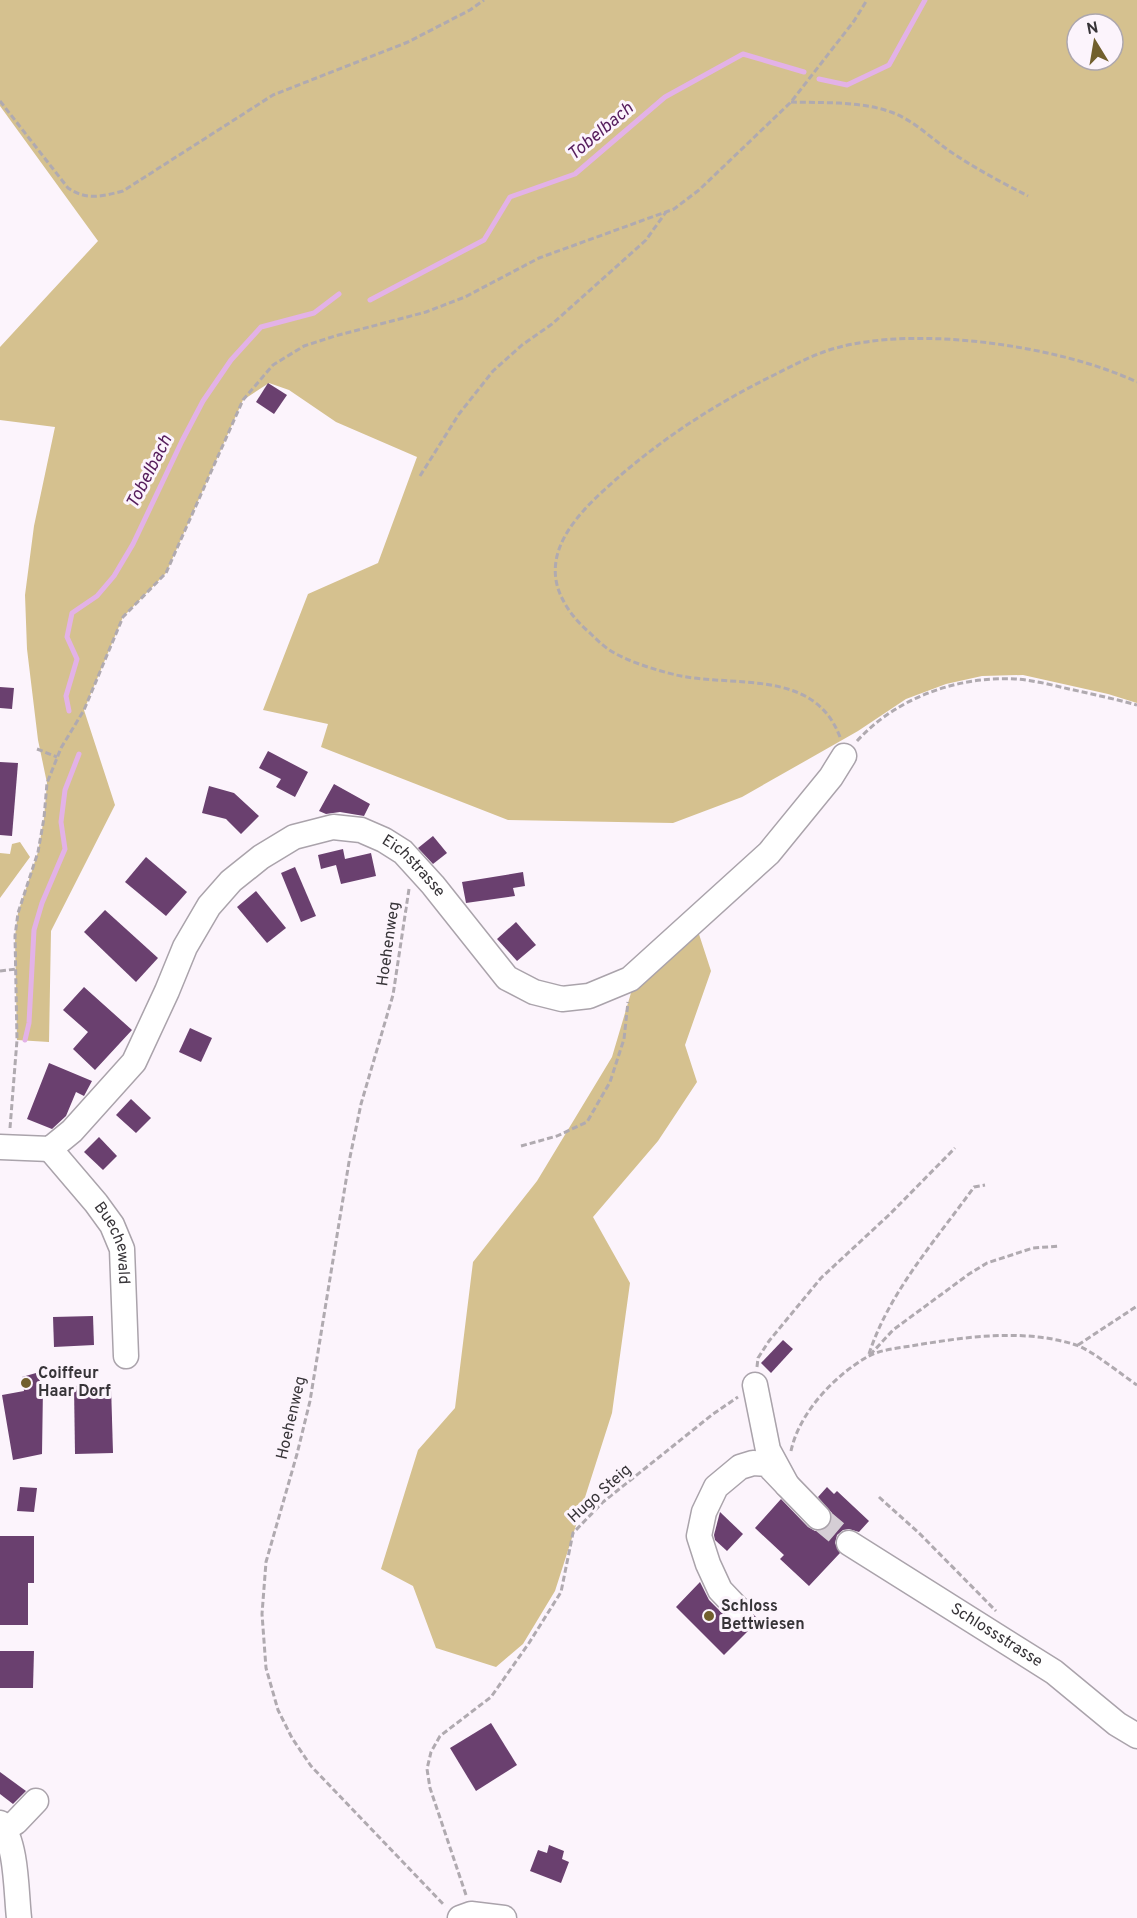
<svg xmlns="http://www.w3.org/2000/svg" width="1137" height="1918" font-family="Overpass,sans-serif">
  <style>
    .green { fill: #d5c18f; fill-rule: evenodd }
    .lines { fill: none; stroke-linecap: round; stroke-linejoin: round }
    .stream { stroke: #e3b2e7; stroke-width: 5 }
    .building { fill: #6a406f }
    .minor-tunnel { stroke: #d5ced5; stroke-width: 24; stroke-dasharray: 24 12; stroke-linecap: butt }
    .minor-casing { stroke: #aaa3ab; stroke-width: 27 }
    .path { stroke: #b0aab0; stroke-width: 3; stroke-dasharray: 6 3; stroke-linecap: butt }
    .minor { stroke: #fff; stroke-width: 24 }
    .poi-dot { fill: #715f2d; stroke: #fcf4fc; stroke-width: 2 }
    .labels { text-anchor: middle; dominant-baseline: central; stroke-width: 6; stroke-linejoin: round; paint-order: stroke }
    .street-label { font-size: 16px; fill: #373438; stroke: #fcf4fc }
    .poi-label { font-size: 16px; font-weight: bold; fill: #373438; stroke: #fcf4fc; text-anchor: start }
    .water-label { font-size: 18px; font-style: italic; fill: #561d5c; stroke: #fcf4fc }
  </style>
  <rect width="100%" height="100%" fill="#fcf4fc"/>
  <!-- green -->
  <g class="green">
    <path d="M0,0H1137V703L1108,694L1023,675L982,676L946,684L906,699L858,731L742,797L673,823L508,820L321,747L328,724L263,710L308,594L378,563L417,457L336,422L289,390L269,383L243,400L166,573L123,617L84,710L115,805L51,931L49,1042L17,1040L15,936L18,913L38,852L44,818L47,783L38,740L27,649L25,595L34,526L55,427L0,420V347L98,241L0,106ZM1077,24H1113V60H1077Z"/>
    <path d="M20,842L30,857L0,898V853L10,854L12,844Z"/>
    <path d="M696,925L711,971L685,1045L697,1082L658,1141L593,1217L630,1283L612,1413L555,1591L523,1644L496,1667L436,1648L413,1586L381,1569L418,1450L455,1408L473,1262L537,1181L612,1057L636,976Z"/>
  </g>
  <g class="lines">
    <!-- stream -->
    <g class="stream">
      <path d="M819,79L847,85L889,65L925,0"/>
      <path d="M370,300L484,240L510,197L575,174L665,97L743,54L804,72"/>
      <path d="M69,711L66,696L77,659L67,637L72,613L97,596L114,576L133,544L182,441L203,401L231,360L261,327L314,313L339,294"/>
      <path d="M25,1040L29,1023L34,930L42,903L65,849L61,822L65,790L79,754"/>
    </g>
  </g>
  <!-- building -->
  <g class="building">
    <path d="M268,383L287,395L274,414L256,402Z"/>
    <path d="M0,687L14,688L12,709L0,708Z"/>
    <path d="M268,751L308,772L295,797L276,787L281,779L259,768Z"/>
    <path d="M0,762L18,763L12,836L0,835Z"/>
    <path d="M334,784L370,804L364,816L340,812L326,814L319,811Z"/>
    <path d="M209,786L234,793L259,816L241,834L226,819L202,813Z"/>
    <path d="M433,836L447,853L433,864L418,848Z"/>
    <path d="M343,849L345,859L371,853L376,876L341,884L336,865L321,869L318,855Z"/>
    <path d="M146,857L187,892L166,916L125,882Z"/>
    <path d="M295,867L316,916L301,922L281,873Z"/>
    <path d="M523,872L525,886L513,888L515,896L466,903L462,882Z"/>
    <path d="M256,891L286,928L267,943L237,907Z"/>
    <path d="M105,910L158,958L136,982L84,932Z"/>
    <path d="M516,922L536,945L517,961L497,939Z"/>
    <path d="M84,987L132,1030L95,1070L73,1049L88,1032L63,1010Z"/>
    <path d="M190,1028L212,1038L201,1062L179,1052Z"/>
    <path d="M49,1063L92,1081L84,1096L76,1092L66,1116L52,1129L27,1119Z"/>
    <path d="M131,1099L151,1118L136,1133L116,1115Z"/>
    <path d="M99,1137L117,1156L103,1170L84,1152Z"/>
    <path d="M93,1316L94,1345L54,1347L53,1317Z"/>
    <path d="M783,1340L793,1349L771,1373L761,1363Z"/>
    <path d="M36,1373L43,1387L42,1454L13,1460L2,1395L24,1391L22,1377Z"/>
    <path d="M111,1385L113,1453L75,1454L74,1386Z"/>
    <path d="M20,1487L37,1488L34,1512L17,1511Z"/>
    <path d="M827,1487L834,1494L837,1491L869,1521L859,1532L849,1529L843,1530L837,1535L835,1543L840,1553L809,1586L780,1559L784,1555L755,1528L781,1499L808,1527L815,1531H821L827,1528L832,1520V1513L818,1497Z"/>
    <path d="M720,1512L743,1534L727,1551L715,1540L714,1535Z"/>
    <path d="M0,1536H34V1583H28V1625H0Z"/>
    <path d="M700,1582L709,1600L729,1620L736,1624H743L749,1620L753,1614L759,1620L724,1655L676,1607Z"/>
    <path d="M0,1651H34L33,1688H0Z"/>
    <path d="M491,1723L517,1765L476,1791L450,1748Z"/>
    <path d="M0,1772L26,1791L13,1804L0,1794Z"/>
    <path d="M549,1845L564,1851L562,1859L569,1862L561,1883L530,1871L538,1850L547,1853Z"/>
  </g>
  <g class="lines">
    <!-- minor-tunnel -->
    <path class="minor-tunnel" d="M818,1517L849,1543"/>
    <defs>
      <g id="minor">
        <path id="s1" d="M0,1147L50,1149L72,1131L134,1062L167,991L185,947L209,906L231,881L261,857L294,837L333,827L361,830L384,840L403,852L433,885L507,978L534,992L562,999L589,996L630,979L769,853L831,777L844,756"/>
        <path id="s2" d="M50,1149L96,1203L112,1225L122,1249L126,1356"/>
        <path d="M755,1385L768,1450L787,1485L818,1517"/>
        <path id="s3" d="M849,1543L1054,1672L1117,1724L1137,1736"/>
        <path d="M739,1610L720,1590L708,1564L699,1536L704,1512L716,1487L740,1467L753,1463L767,1464L787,1485"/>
        <path d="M0,1823C17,1843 16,1892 19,1918"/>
        <path d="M5,1829L16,1822L36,1801"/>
        <path d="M460,1918L471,1914L504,1918"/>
      </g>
    </defs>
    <!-- minor casing -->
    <use href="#minor" class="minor-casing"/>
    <!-- path -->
    <g class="path">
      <path d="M0,101L68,188C87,201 103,196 123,191L273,95L408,42L470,10L484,0"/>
      <path d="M791,102C823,103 860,101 891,112C913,120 930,137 948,150C974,168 1001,182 1028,196"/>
      <path d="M420,476L459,414L493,371L522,345L552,324L646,240L666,212"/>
      <path d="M840,737C814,668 735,688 676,675C656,670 625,661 608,649C601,644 595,638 589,632C574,620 559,599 556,580C549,536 593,500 622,474C669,434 719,402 774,375C794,365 814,354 836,348C919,325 1060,346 1137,382"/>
      <path d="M857,741C896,698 957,676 1015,679C1033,680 1052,685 1069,689C1092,694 1115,699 1137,705"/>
      <path d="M37,749L57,757"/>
      <path d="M409,889L393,995L361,1104L349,1162L310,1401L297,1454L266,1562L262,1614L266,1668L278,1710L292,1738L311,1766L445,1906"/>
      <path d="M0,971L16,969"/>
      <path d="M10,1128L17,1040L15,936L18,913L38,852L44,818L47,783L61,748L84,710L123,617L166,573L243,400L273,365L304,346L335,336L426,312L465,297L539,258L674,209L699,190L791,102L854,21L867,0"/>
      <path d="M521,1146L557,1136L587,1122L610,1082L624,1039L628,1002"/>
      <path d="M1078,1345L1137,1306"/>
      <path d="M869,1354C889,1292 936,1240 974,1187L985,1185"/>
      <path d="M870,1355L893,1330L969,1274L987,1263L1033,1248L1060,1246"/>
      <path d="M757,1367L758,1358L769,1341L821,1278L890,1214L955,1148"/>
      <path d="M791,1451C799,1413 834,1376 867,1357C879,1350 897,1348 911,1346C964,1337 1024,1328 1076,1345C1090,1349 1122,1375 1137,1385"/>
      <path d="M879,1497L919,1533L996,1611"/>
      <path d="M466,1895L430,1788L427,1769L431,1752L440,1736L491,1697L529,1643L561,1592L573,1533L603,1502L713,1414L738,1397"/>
    </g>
    <!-- minor -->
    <use href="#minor" class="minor"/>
  </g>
  <!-- markers -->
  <g class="poi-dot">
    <circle cx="26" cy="1383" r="6"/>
    <circle cx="709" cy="1616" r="6"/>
  </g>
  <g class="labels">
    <!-- street labels -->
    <g class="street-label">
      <text stroke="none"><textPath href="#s1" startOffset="588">Eichstrasse</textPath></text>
      <text transform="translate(389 944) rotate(-82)">Hoehenweg</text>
      <text stroke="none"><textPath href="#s2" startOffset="116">Buechewald</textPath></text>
      <text transform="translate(292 1418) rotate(-77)">Hoehenweg</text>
      <text transform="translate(600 1494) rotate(-42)">Hugo Steig</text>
      <text stroke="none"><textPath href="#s3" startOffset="174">Schlossstrasse</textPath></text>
    </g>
    <!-- poi labels -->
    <g class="poi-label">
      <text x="38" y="1374">Coiffeur<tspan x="38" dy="18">Haar Dorf</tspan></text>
      <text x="721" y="1607">Schloss<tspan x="721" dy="18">Bettwiesen</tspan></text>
    </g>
    <!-- water labels -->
    <g class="water-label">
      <text transform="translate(601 132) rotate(-40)">Tobelbach</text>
      <text transform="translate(150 472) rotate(-63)">Tobelbach</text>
    </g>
  </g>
  <!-- north arrow -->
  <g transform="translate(1095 42) rotate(349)"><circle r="28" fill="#fcf4fc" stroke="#ada7ae" stroke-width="1.5"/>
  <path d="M0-4.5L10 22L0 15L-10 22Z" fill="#715f2d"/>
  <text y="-9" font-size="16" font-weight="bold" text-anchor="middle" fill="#373438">N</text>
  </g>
</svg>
